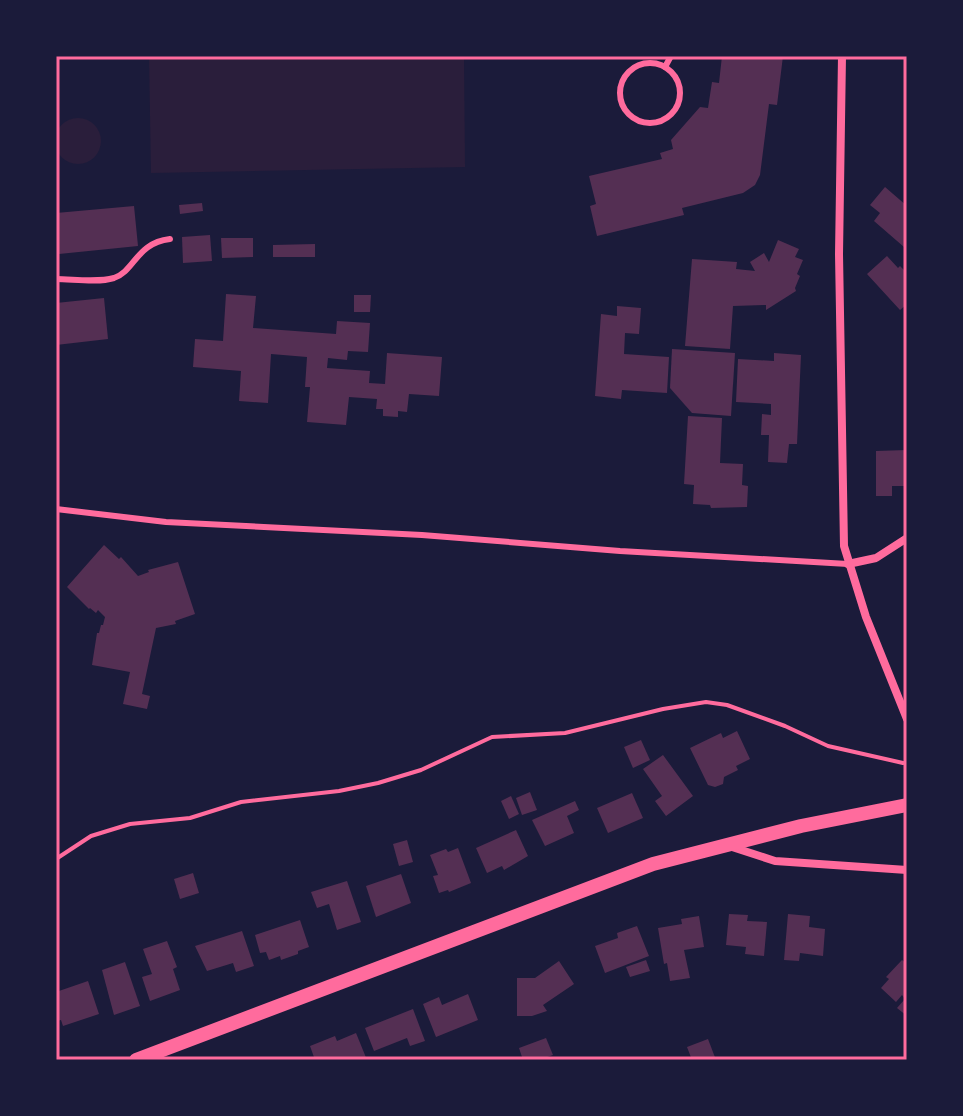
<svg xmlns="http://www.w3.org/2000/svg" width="963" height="1116" font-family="Barlow,sans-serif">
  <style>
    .green { fill: #2a1e3b }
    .building { fill: #542f53 }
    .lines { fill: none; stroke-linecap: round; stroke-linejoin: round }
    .path { stroke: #ff6b9d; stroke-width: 4 }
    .service { stroke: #ff6b9d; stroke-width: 6 }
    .minor { stroke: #ff6b9d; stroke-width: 8 }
    .tertiary { stroke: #ff6b9d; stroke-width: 14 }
    .neatline { fill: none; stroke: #ff6b9d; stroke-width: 3 }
  </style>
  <rect width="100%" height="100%" fill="#1b1b3a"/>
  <!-- green -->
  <g class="green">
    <path d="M149,56H464L465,167L151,173Z"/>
    <circle cx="78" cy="141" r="23"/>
  </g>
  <!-- building -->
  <g class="building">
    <path d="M722,56H783L777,105L769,104L760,175L755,185L743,193L682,208L684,215L597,236L590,206L596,204L589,176L662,159L660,153L673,149L671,140L700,107L708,108L712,82L719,83Z"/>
    <path d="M885,187L907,206V244L904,247L874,221L880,213L870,205Z"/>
    <path d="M202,203L203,211L180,214L179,205Z"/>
    <path d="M134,206L138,246L59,254L56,213Z"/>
    <path d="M210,235L212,261L183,263L182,237Z"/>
    <path d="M221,238H253V257L222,258Z"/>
    <path d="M778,240L799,249L795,257L803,260L797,274L800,276L795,288L796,291L766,310V305L733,306L730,349L685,346L692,259L737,262L736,269L755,271L750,262L764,253L769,262Z"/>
    <path d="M315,244V257H273V245Z"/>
    <path d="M887,256L898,268L900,266L907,273V304L900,310L867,274Z"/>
    <path d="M226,294L256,296L253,328L336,334L337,321L370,323L368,352L348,351L347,360L328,358L327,368L370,371L369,383L385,384L387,353L442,357L439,396L409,394L407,412L398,411V417L383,416V409H376L377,399L349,397L346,425L307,422L310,387H305L307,357L271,354L268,403L239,401L241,371L193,367L195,339L223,341Z"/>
    <path d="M354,295H371L370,312H354Z"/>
    <path d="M104,298L108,339L56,345V303Z"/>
    <path d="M617,306L641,308L639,334L625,333L624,354L669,357L667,393L622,390L621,399L595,396L601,314L617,316Z"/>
    <path d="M672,349L735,353L731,416L692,413L670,388Z"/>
    <path d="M774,353L801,355L797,444H789L787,463L768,462L769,435H761L762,414L771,415V404L736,402L738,359L774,361Z"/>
    <path d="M688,416L722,418L720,463L743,464L742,485L748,486L747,507L711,508L710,505L693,504L694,485L684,484Z"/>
    <path d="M907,450V486H892V496H876V451Z"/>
    <path d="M104,545L119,559L121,557L138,576L149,572L148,570L178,562L195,614L175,621L176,624L156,628L142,694L150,696L147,709L123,704L130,672L92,665L97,633H99L101,625H103L105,617L98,610L96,613L90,608L89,609L67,587Z"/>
    <path d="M737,731L750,759L736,766L738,770L724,777L723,784L715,787L708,785L690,748L721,733L723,738Z"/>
    <path d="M641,740L650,760L633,768L624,747Z"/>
    <path d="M663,755L693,796L666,816L655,801L662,796L643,769Z"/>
    <path d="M530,792L537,810L522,815L516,798Z"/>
    <path d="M632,793L643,818L608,833L597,808Z"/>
    <path d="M511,796L519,814L509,819L501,801Z"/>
    <path d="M575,801L579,810L567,816L574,833L545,846L532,820Z"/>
    <path d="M516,830L528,856L504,870L502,866L487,873L476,848Z"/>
    <path d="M407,840L413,862L399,866L393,844Z"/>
    <path d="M458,848L471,883L449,892L448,890L439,893L433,876L438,875L430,855L446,849L448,852Z"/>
    <path d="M193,873L199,893L180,899L174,879Z"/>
    <path d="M401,874L411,903L376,917L366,886Z"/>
    <path d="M347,881L361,922L337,930L329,904L317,908L311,892Z"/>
    <path d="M729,914L748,915L747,921L767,922L764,956L745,954L746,947L726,945Z"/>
    <path d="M788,914L810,916L809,927L825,929L823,956L800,953L799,961L784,960Z"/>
    <path d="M699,916L704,947L684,950L690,978L670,981L667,963L664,964L658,928L682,924L681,919Z"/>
    <path d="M300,920L309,947L298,951V954L281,960L280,956L269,960L266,952L260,953L255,935Z"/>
    <path d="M637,926L649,956L605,973L595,946L618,938L617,933Z"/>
    <path d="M242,931L254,966L236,972L233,963L207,971L195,946Z"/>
    <path d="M167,941L177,967L173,969L180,990L150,1001L142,977L152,974L143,949Z"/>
    <path d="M646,960L650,971L630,977L626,967Z"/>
    <path d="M902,960L907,964V1016L897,1008L905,999L902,995L896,1002L881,988L889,979L886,977Z"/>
    <path d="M559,961L574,984L543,1005L547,1011L532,1016H517V978H535Z"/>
    <path d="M125,962L140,1006L114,1015L102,970Z"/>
    <path d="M88,981L99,1014L63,1026L61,1020L56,1021V992Z"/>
    <path d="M468,994L478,1020L436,1037L423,1004L439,997L442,1005Z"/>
    <path d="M413,1009L425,1041L410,1046L407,1038L374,1051L365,1028Z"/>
    <path d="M356,1033L367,1060H315L310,1046L335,1036L337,1041Z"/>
    <path d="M546,1038L553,1055L539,1060H523L519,1048Z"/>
    <path d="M708,1039L716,1060H692L687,1047Z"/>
  </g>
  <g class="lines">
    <!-- path -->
    <path class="path" d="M56,859L91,836L130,824L190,818L241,802L339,791L378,783L421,770L492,737L565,733L663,709L706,702L727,705L785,726L828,746L903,763"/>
    <!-- service -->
    <g class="service">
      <circle cx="650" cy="93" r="30"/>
      <path d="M665,67L671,56"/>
      <path d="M56,279C73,279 97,283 114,278C135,271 136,243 170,239"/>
      <path d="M56,509L166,522L422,535L620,551L848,564"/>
    </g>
    <!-- minor -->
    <g class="minor">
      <path d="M842,56L839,254L844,546L866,617L907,719"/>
      <path d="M848,564L876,558L907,538"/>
      <path d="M729,846L775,861L907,870"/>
    </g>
    <!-- tertiary -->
    <path class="tertiary" d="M136,1060L653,864L801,826L907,805"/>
  </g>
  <!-- border -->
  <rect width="963" height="1116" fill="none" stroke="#1b1b3a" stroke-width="116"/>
  <rect x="58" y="58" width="847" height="1000" class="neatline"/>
</svg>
